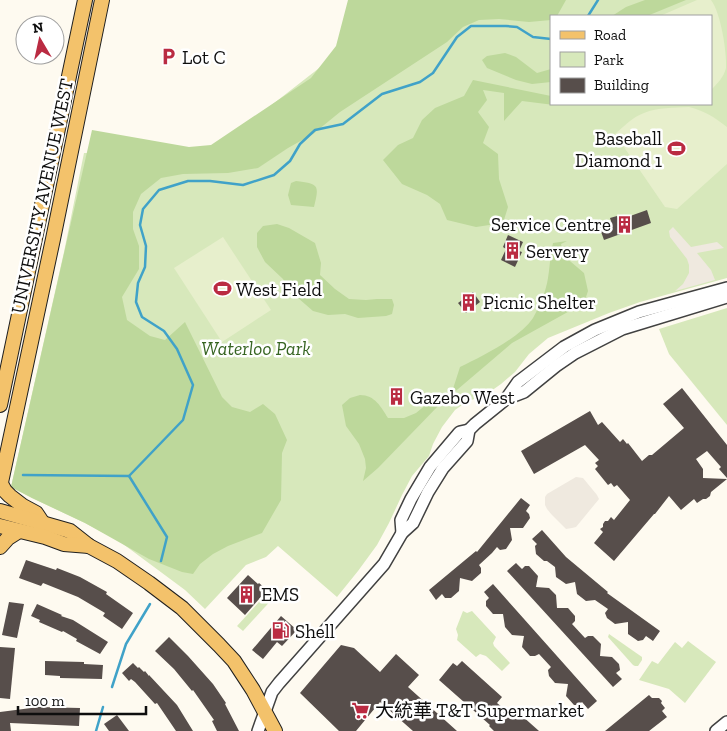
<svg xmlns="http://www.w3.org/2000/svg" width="727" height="731" font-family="'Zilla Slab','Noto Sans SC',serif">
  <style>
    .green { fill: #d7e8bb; fill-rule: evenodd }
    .forest { fill: #bdd89b }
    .pitch { fill: #e7efcc }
    .plaza { fill: #efe9df }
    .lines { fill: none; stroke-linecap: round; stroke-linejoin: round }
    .stream { stroke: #40a2c8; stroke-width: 2.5 }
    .building { fill: #574e4b }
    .minor-casing { stroke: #414141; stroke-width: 14 }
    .major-casing { stroke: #1f1f1f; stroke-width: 16 }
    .minor { stroke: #fff; stroke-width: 11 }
    .major { stroke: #f3c26b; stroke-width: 14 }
    .labels { text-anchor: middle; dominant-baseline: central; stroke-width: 5; stroke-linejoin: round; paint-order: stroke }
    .poi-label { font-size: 19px; fill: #0e0e0e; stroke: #fff; text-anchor: start }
    .street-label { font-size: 19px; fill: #0e0e0e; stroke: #fff }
    .park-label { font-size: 19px; font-style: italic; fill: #366421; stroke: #fff }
  </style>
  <rect width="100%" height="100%" fill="#fefaf0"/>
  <!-- green -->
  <g class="green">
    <path d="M365,0H727V278L640,302L609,313L548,338L529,354L515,372L501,384L484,396L468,401L455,410L442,427L433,444L429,456L412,476L402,495L389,523L377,545L358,571L337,597L278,546L266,557L246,565L205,609L185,590L119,541L85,523L32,498L11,487L64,252L84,153H210L350,44ZM551,16H711V104H551Z"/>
    <path d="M727,308V425L669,354L659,329Z"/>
    <path d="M269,591L275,596L243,631L237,626Z"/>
    <path d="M463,611L467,613L472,611L496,637L493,643L494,646L510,663L502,671L486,656L480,654L476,657L457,640L458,635L456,629Z"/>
    <path d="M609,634L642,657V660L638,666H635L633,665L608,637Z"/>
    <path d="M688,641L716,662L685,703L669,689L639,680L652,661L658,664L675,642L682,648Z"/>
  </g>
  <!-- forest -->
  <g class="forest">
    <path d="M348,0H566L557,16H551V20L529,22L499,19L479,20L463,27L447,42L340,112L313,134L288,148L258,168L228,173L183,174L161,178L141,194L133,212V229L139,246V269L122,297L127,320L150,336L165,340L185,322L222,397L232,407L250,412L263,404L275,414L287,440L282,453L281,500L262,533L228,546L213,554L200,564L193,574L182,572L149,559L85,523L32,498L11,487L92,130L189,147L211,145L311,78L336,46Z"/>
    <path d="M645,0H686L647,16H612L626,7Z"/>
    <path d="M505,53L516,57L537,73L551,69V82L532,84L516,80L487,68L482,60L487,56Z"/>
    <path d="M473,80L551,96V104H555L554,105L522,101L504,121V93L483,90L487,100L478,112L489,127L483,143L498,154L499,179L508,207L503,223L476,227L447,220L440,204L427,195L402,184L383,160L398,145L413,138L422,120L435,108L464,96Z"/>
    <path d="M296,181C318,184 320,184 314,207L291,205L288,195L291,183Z"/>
    <path d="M277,224L289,228L315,243L321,263L320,275L335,289L349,299L366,300L377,299H392L394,305L392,314L386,316L358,318L345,314L328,315L313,311L290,291L283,279L265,262L257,247V233L263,226Z"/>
    <path d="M567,241L561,244L564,256L584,273L588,291L584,303L512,343L451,395L460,367C481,357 521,337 533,318C540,306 546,291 548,278C550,266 550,255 553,243Z"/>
    <path d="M360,395C375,395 381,407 388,418H404L416,413L427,404H440L378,468L363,481L366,468L365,459L359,444L346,426L342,405L350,398Z"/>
  </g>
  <!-- pitch -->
  <g class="pitch">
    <path d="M697,0H711C721,13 727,53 726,68C724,77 717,84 711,90V16H660Z"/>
    <path d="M689,107C705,111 714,117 727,127V164L677,209L665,207L615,134C624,126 633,117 644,113C658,107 674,108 689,107Z"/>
    <path d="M223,237L271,310L222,342L174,268Z"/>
  </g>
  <!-- plaza -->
  <g class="plaza">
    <path d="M673,227L691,247L717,242L724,248L697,253L711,270L715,280L675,291L683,284L689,273V265L687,259L670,237L669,231Z"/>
    <path d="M576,477L583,478L597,495L599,499L576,527L572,528L566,529L552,515L547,509L545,505V497L547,494Z"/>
  </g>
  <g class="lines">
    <!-- stream -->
    <g class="stream">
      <path d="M588,16L598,0"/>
      <path d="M23,475L129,476L183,420L193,385L177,349L164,331L142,317L136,302L138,283L145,267L146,246L140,225L143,209L159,190L188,181H210L243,185L274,175L290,161L300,144L315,130L343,124L382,94L420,82L433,73L457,37L471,26H506L517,27L533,37L551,39"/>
      <path d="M129,476L167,537L161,561"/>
      <path d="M112,687L126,644L150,604"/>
      <path d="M96,731L103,707"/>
    </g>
  </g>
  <!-- building -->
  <g class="building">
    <path d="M647,210L651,223L604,240L599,226L611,221L610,218L617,216L619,220Z"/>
    <path d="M508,235L523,242L519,251L522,252L515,267L501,260L506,249L503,247Z"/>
    <path d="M473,292L480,302L466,313L458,303Z"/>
    <path d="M682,388L727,445V478L719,469L721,467L707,451L696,459L703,469V478L727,479L711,492L710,496L706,499H703L697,503L694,499L681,510L669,496L655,514H654L614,561L594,543L603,532L600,529L603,527V524L605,521H608L611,517L614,520L630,500L617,485L614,487L611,483L608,485L595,469L598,466L595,463L599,460L585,445L534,474L521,451L590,411L598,425L602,422L620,442L623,439L627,444L628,443L642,461L649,455H652L684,428L663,404Z"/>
    <path d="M521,498L530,505L526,511L529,514L530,518L523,528H510L512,540L506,549L500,550L497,547L492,553L479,565L481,568V573L472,581L460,578L459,591L451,598H445L442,594L436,600L429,590L476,551L477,552Z"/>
    <path d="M542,530L566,557L608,592L607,593L660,631L653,641L646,636L643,640L638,641L628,634V622L615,624L607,618L605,613L608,609L595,600L586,601L577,594L575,582L566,584L556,577L555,567L547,561H544L536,554L535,546L537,544L532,539Z"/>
    <path d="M26,560L56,570L57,568L80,577L107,592L106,594L133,613L122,629L103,616L105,613L78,597L43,583L41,586L19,578Z"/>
    <path d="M516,563L522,569L525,566H529L538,576L536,587L549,588L556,595L557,608H568L575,616V621L572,624L585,638L588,636H593L601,644L600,656L612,657L619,664L620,670L616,673L622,679L613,687L507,571Z"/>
    <path d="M248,575L258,584L259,583L267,590L245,615L227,598Z"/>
    <path d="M493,584L597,701L588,709L582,702L579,705H574L566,696L568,684L555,683L549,676L548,670L551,667L539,654L535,656H530L522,647L524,636L512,635L505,627L503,614H493L486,606V601L489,598L484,592Z"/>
    <path d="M9,602L24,604L17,638L2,635Z"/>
    <path d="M37,604L62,615L61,616L73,620L108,642L100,654L76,641L77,639L63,631L62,632L39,622L40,620L31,616Z"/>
    <path d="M281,616L297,630L282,646L277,642L263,659L252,650Z"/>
    <path d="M169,637L188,656L213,684L226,703L225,704L239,731H217L212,721L214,720L193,690L192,691L174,669L155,651Z"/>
    <path d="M341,645L354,648L380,672L396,654L419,675L408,687L457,731H413L380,702L356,731H339L300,693Z"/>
    <path d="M0,647L15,648L10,699L0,698Z"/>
    <path d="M45,661L84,662V664L103,665L102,679L60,678V676L45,675Z"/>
    <path d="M462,661L502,697L497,703L508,712L512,707L539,731H494L489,726L490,725L439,680L453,663L457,666Z"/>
    <path d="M133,663L138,668L139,667L144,672L145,671L149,676V675L177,705L193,731H176L157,703L155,704L135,682L131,679L129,681L122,673Z"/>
    <path d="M649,695L652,698H659L662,701L661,703L665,708L662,711L667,717L649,731H605Z"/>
    <path d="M39,707L80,708L79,726L10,723L11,731H0V712Z"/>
    <path d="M117,715L129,731H109L104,724Z"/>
  </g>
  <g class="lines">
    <defs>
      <g id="minor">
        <path d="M506,399L518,382L564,347L595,330L639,312L727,288"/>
        <path d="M402,533L401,520L411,499L430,467L458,434L460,432L469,430"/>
        <path d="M258,731L272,692L279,683L384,564L402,533L413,523L428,492L443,468L467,441L469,430L475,424L506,399L524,392L556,366L575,353L622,329L727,297"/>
        <path d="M716,731L727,722"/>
      </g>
      <g id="major">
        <path d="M0,405L85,0"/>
        <path d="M1,484L5,491L10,496L23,506L36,513L42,522"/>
        <path d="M0,487L53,239L102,0"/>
        <path d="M0,511L70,531L89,546L117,561L149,583L182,608L219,645L234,661L253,690L275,731"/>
        <path d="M0,526L45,537L64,544L89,546"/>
        <path d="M0,547L8,538L19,531"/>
      </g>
    </defs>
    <!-- minor casing -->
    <use href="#minor" class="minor-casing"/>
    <!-- major casing -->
    <use href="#major" class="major-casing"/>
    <!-- minor -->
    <use href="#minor" class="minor"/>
    <!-- major -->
    <use href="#major" class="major"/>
  </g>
  <!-- icons -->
  <defs>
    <symbol id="parking-bare" viewBox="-9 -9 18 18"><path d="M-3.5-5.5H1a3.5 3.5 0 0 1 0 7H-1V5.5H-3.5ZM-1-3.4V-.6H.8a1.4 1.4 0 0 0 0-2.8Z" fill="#ba2b42" stroke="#fff" stroke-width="2.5" paint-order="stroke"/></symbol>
    <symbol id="stadium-bare" viewBox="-9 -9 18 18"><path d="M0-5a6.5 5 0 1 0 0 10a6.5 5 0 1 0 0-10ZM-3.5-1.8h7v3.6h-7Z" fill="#ba2b42" stroke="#fff" stroke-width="2.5" paint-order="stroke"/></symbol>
    <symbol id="building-bare" viewBox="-9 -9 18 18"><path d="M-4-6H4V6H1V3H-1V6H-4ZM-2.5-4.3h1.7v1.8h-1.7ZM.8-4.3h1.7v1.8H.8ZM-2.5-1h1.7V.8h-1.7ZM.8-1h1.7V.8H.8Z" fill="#ba2b42" stroke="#fff" stroke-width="2.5" paint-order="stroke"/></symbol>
    <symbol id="fuel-bare" viewBox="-9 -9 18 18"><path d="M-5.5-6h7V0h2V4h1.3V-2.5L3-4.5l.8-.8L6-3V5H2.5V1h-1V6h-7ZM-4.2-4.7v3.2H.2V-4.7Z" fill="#ba2b42" stroke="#fff" stroke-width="2.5" paint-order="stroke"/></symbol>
    <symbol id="supermarket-bare" viewBox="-9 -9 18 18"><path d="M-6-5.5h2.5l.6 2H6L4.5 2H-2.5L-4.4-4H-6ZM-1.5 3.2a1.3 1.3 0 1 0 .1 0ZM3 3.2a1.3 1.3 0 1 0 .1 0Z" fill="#ba2b42" stroke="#fff" stroke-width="2.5" paint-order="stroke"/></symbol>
  </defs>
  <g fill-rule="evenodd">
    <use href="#parking-bare" x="156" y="44" width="25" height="25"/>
    <use href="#stadium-bare" x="664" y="136" width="25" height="25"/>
    <use href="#building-bare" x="612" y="212" width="25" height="25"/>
    <use href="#building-bare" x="500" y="238" width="25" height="25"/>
    <use href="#stadium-bare" x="210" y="276" width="25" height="25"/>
    <use href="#building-bare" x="456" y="290" width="25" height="25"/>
    <use href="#building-bare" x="384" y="384" width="25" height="25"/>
    <use href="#building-bare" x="234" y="582" width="25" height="25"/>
    <use href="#fuel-bare" x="268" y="618" width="25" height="25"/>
    <use href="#supermarket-bare" x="348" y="698" width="25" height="25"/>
  </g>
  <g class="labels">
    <!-- poi labels -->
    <g class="poi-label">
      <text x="182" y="57">Lot C</text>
      <text x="662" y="138" text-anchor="end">Baseball<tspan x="662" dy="22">Diamond 1</tspan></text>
      <text x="611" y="224" text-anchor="end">Service Centre</text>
      <text x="526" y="251">Servery</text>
      <text x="236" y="289">West Field</text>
      <text x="483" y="302">Picnic Shelter</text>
      <text x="410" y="397">Gazebo West</text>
      <text x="261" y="594">EMS</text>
      <text x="295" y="631">Shell</text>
      <text x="375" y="710">大統華 T&amp;T Supermarket</text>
    </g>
    <!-- street labels -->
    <g class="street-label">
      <text transform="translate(42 196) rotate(-78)">UNIVERSITY AVENUE WEST</text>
    </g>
    <!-- park labels -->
    <g class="park-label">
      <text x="256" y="348">Waterloo Park</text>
    </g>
  </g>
  <!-- legend -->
  <rect x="550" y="15" width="162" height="90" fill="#ffffff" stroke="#9f9f9f"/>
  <rect x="560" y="31" width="25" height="8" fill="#f3c26b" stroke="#9f9f9f"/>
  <text x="594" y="40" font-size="15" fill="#0e0e0e">Road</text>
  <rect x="560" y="52" width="25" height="15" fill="#d7e8bb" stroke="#9f9f9f"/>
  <text x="594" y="65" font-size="15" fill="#0e0e0e">Park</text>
  <rect x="560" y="78" width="25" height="15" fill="#574e4b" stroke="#9f9f9f"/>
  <text x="594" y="90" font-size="15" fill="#0e0e0e">Building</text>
  <!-- north arrow -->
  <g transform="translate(40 40) rotate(351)"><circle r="24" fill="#ffffff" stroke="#9f9f9f"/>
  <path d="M0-4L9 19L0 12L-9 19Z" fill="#ba2b42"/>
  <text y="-8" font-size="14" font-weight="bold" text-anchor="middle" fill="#0e0e0e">N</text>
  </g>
  <!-- scale -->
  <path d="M18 706v8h128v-8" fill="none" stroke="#0e0e0e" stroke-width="2.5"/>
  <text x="25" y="706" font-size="15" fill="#0e0e0e" stroke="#ffffff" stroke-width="4" paint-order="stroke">100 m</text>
</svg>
